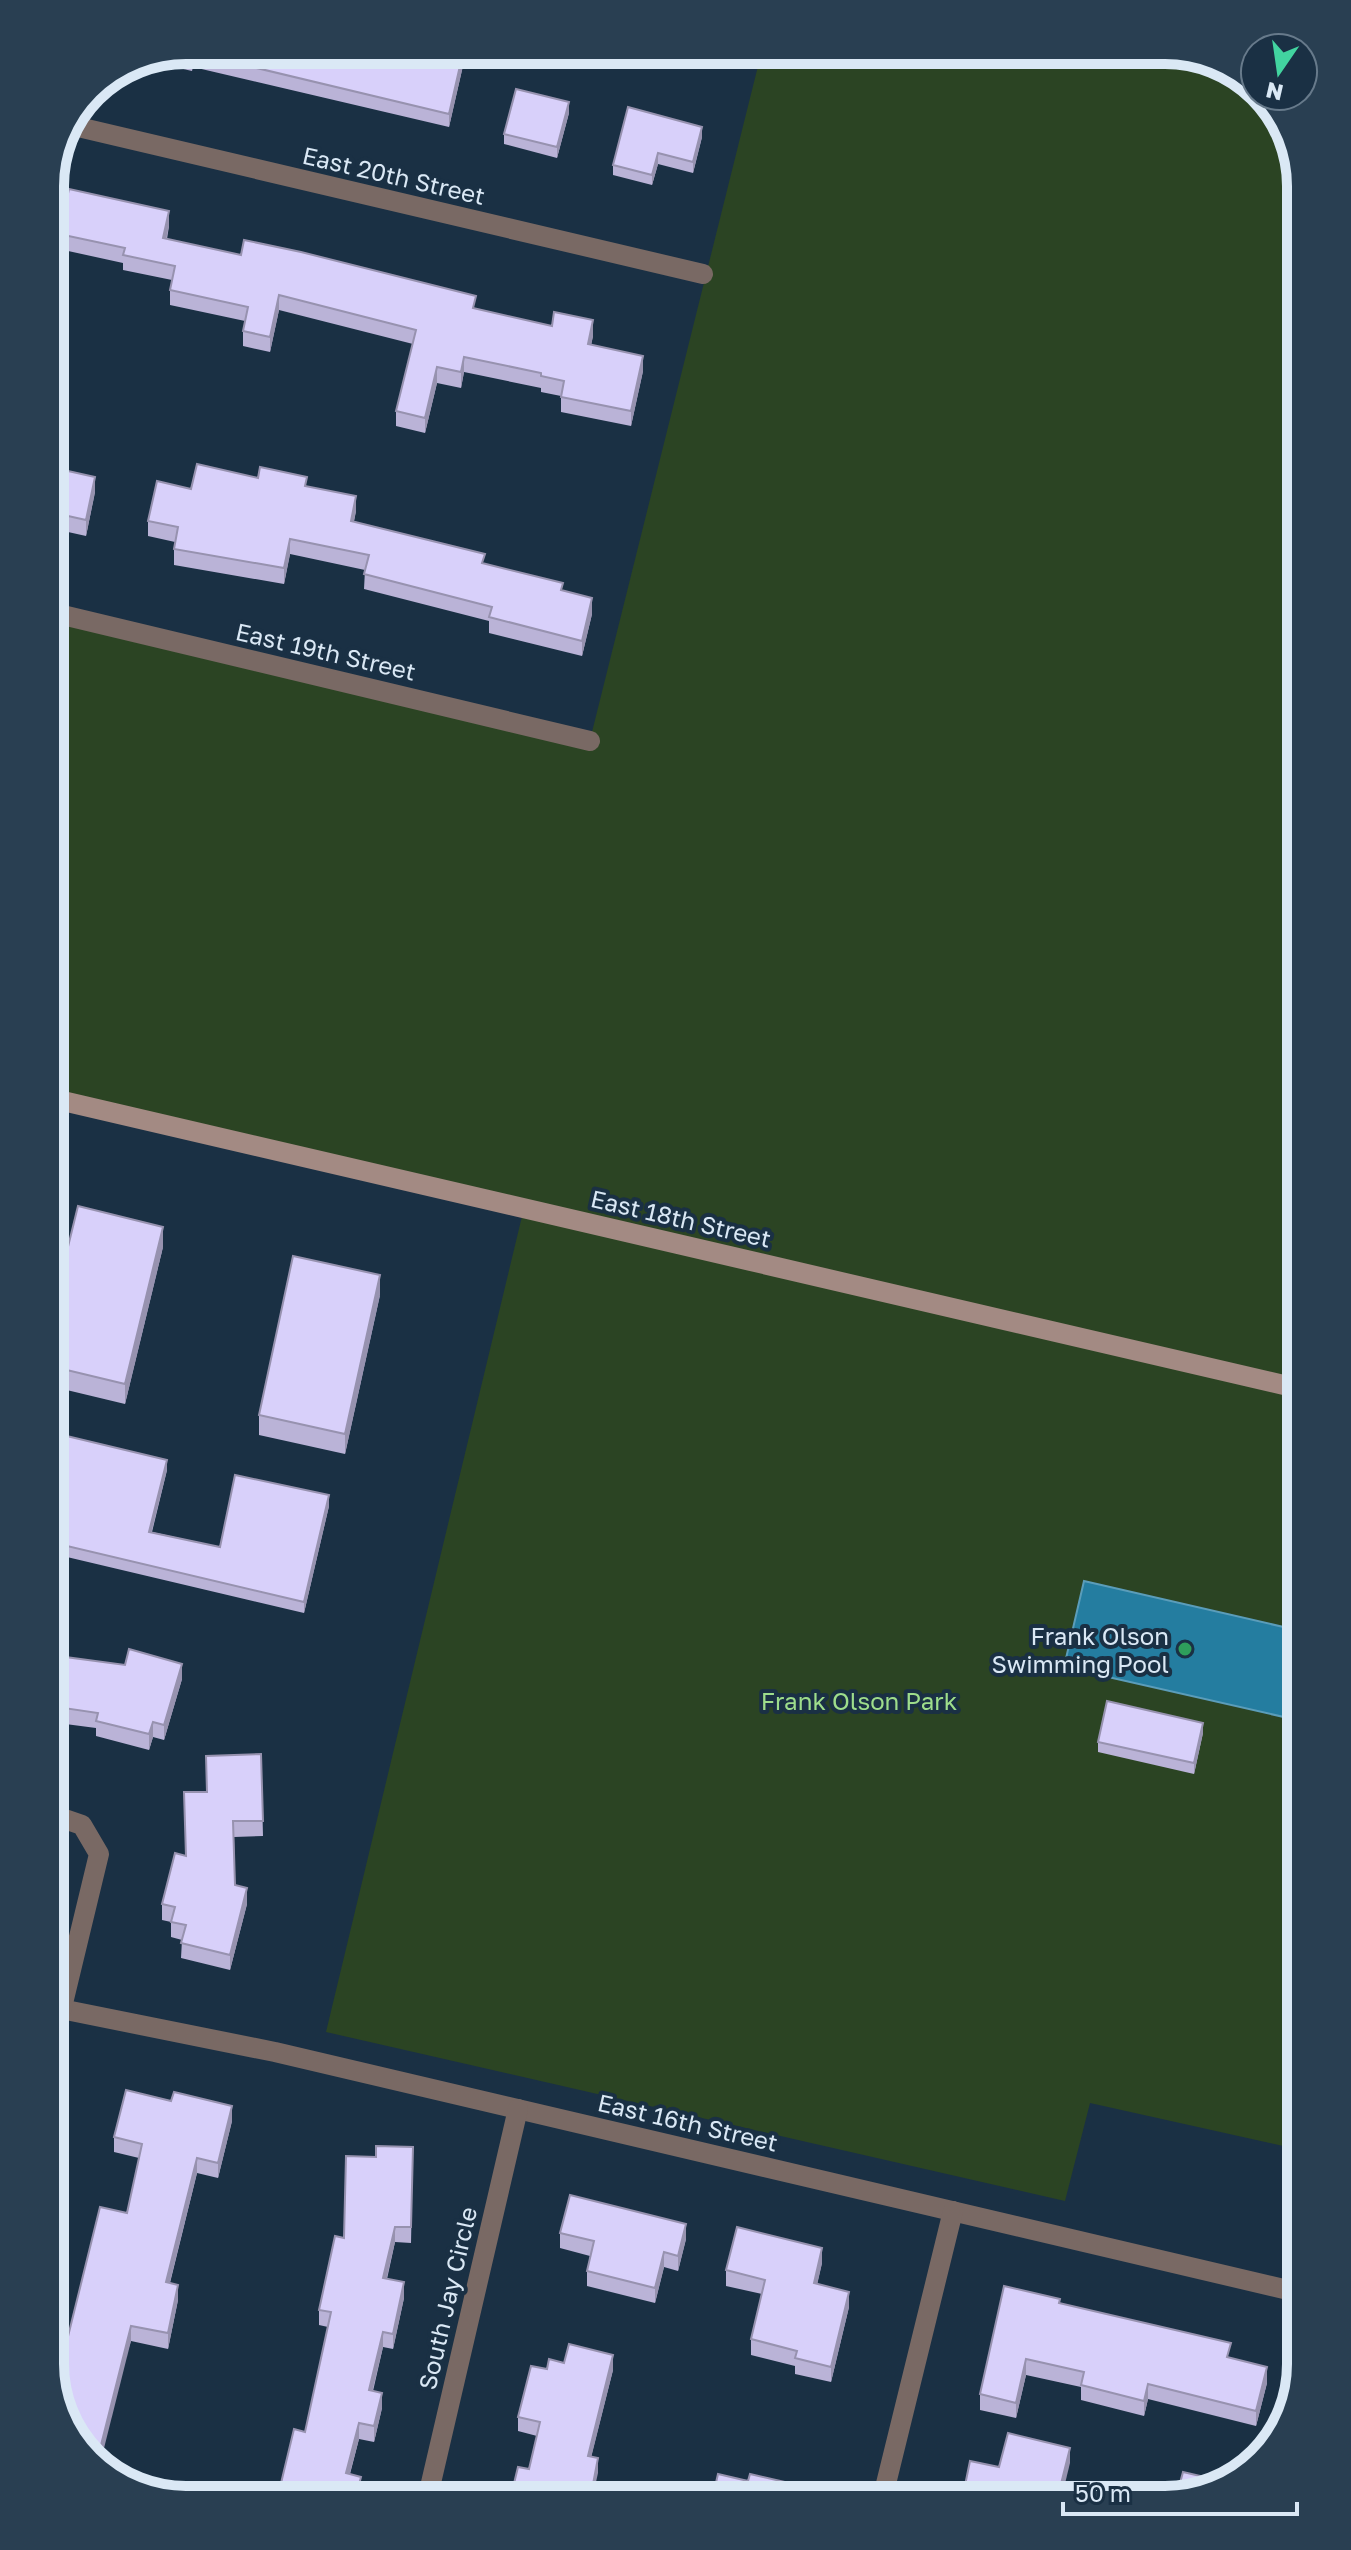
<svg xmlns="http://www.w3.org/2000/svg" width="1351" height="2550" font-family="'Golos Text',sans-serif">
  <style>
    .green { fill: #2b4423 }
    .water { fill: #247da0; stroke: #5b9dba; stroke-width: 2 }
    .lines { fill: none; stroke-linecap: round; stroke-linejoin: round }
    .street { stroke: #796964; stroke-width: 20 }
    .secondary { stroke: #a38a83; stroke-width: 20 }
    .wall { fill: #bab3d7 }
    .shaded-wall { fill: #9792af }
    .building { fill: #d8d0fa; stroke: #9792af; stroke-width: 2 }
    .leisure-dot { fill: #2e9e5b; stroke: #1a3044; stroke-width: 3 }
    .labels { text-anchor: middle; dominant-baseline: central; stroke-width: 8; stroke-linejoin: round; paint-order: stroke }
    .street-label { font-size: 24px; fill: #dae8f5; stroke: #1a3044 }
    .poi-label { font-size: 24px; fill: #dae8f5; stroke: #1a3044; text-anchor: end }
    .park-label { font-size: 24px; fill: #9edd8b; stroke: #1a3044 }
    .rim { fill: none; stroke: #dae8f5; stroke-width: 10 }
  </style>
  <rect width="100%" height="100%" fill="#1a3044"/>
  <!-- green -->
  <path class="green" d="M1174,50C1198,59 1252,66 1255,96H1259L1290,134L1301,186V2150L1090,2103L1065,2201L326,2032L524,1208L50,1098V612L590,740L761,54Z"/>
  <!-- water -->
  <path class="water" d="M1084,1581L1301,1631V1701L1297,1720L1064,1667Z"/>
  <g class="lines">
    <!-- street -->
    <g class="street">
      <path d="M74,126L703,274"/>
      <path d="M50,612L590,741"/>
      <path d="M61,2009L275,2052L1301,2293"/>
      <path d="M50,2057L99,1854L82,1825L50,1814"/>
      <path d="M427,2500L518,2109"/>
      <path d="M882,2500L953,2211"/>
    </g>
    <!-- secondary -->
    <path class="secondary" d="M50,1098L1301,1389"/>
  </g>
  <!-- wall -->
  <g class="wall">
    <path d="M465,57L449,127L193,67L192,71L144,60L414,58L424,60Z"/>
    <path d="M569,113L557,158L504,144V134Z"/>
    <path d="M702,137L693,173L658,164L652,185L613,175V165Z"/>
    <path d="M169,226L167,239L593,336L591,345L643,371L631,426L561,412V396L541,392V388L464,372L461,388L437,383L425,433L396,426V411L413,344L279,310L270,352L243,346V331L245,321L170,305V290L172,280L123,270V263L59,249V234Z"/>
    <path d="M50,467L95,492L86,536L50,528Z"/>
    <path d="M258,478L307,486L356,511L354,521L563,591L592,614L582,656L489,633V621L364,589L365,570L290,554L284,584L174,565V549L175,542L148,536V521L191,489Z"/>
    <path d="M163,1247L125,1404L50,1386V1320Z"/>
    <path d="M380,1295L345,1454L259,1435V1415Z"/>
    <path d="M50,1432L167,1470L152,1532L220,1547L329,1506L304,1613L50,1553Z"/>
    <path d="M50,1655L182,1679L164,1740L153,1737L149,1750L96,1736V1728L50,1722Z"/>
    <path d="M1203,1733L1194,1774L1098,1752V1742Z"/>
    <path d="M261,1754L263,1836L234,1837L235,1885L247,1904L230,1970L181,1958L182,1940L171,1937V1922L162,1920V1904L186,1856L206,1792Z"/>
    <path d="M232,2121L218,2178L197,2173L170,2283L178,2300L168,2349L131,2341L127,2353V2213L139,2158L114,2152V2137Z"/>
    <path d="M413,2147L411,2243L395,2242L387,2279L404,2298L393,2349L383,2347L373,2391L382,2408L374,2442L359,2439L350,2474L361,2492L359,2500H277L305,2432L328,2327L319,2325V2310L344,2238L376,2157Z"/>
    <path d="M560,2233L686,2239L678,2271L664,2267L655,2303L587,2286V2271L590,2256L560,2248Z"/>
    <path d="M822,2263L817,2284L849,2307L831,2382L795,2374V2366L751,2355V2339L762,2294L726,2286V2270Z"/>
    <path d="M1060,2304L1231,2358L1267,2383L1256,2426L1148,2399L1144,2416L1081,2400V2387L1026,2375L1016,2418L980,2410V2394Z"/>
    <path d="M564,2363L613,2370L591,2457L598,2473L529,2469L537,2436L518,2431V2417L547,2369Z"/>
  </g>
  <!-- shaded-wall -->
  <g class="shaded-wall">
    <path d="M462,57H465L449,127V114Z"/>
    <path d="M569,102V113L557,158V147Z"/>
    <path d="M702,127V137L693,173V162Z"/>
    <path d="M658,153V164L652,185V175Z"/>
    <path d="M169,211V226L163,253V238Z"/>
    <path d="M279,295V310L270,352V337Z"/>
    <path d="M593,320V336L588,360V344Z"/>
    <path d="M643,356V371L631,426V411Z"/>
    <path d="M464,357V372L461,388V372Z"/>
    <path d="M437,367V383L425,433V418Z"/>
    <path d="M95,477V492L86,536V520Z"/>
    <path d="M356,496V511L351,536V521Z"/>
    <path d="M290,539V554L284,584V568Z"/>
    <path d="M592,598V614L582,656V641Z"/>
    <path d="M163,1227V1247L125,1404V1384Z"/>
    <path d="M380,1275V1295L345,1454V1434Z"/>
    <path d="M167,1460V1470L149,1542V1532Z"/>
    <path d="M329,1495V1506L304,1613V1602Z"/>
    <path d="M182,1664V1679L164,1740V1725Z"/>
    <path d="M153,1722V1737L149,1750V1734Z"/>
    <path d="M1203,1723V1733L1194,1774V1763Z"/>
    <path d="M247,1888V1904L230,1970V1955Z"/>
    <path d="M232,2106V2121L218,2178V2163Z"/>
    <path d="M197,2158V2173L166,2298V2282Z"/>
    <path d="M686,2224V2239L678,2271V2256Z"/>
    <path d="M395,2227V2242L383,2294V2278Z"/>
    <path d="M822,2248V2263L814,2299V2283Z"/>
    <path d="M664,2252V2267L655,2303V2288Z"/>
    <path d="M404,2282V2298L393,2349V2334Z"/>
    <path d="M178,2285V2300L168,2349V2333Z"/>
    <path d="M849,2292V2307L831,2382V2367Z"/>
    <path d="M131,2326V2341L100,2464L97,2461Z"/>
    <path d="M383,2332V2347L369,2405V2390Z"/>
    <path d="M613,2355V2370L588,2470V2456Z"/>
    <path d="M1026,2359V2375L1016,2418V2403Z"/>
    <path d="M1267,2367V2383L1256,2426V2411Z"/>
    <path d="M1148,2384V2399L1144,2416V2401Z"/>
    <path d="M382,2393V2408L374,2442V2426Z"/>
    <path d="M359,2423V2439L346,2488V2473Z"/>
    <path d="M1070,2448V2463L1061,2500H1057Z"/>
    <path d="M598,2458V2473L592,2500H590Z"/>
    <path d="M361,2477V2492L359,2500H355Z"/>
  </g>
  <!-- building -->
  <g class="building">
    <path d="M424,57H462L449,114L219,59L414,58L424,60Z"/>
    <path d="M516,89L569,102L557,147L504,134Z"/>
    <path d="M628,107L702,127L693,162L658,153L652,175L613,165Z"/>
    <path d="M69,189L169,211L163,238L241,255L244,240L301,252L476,296L473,308L552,326L554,312L593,320L588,344L643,356L631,411L561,397L564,381L541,376V373L464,357L461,372L437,367L425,418L396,411L416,330L279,295L270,337L243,331L248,307L170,290L175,266L123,255L125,248L59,234Z"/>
    <path d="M197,464L258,478L260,467L307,477L305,486L356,496L351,521L485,554L482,563L563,583L561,590L592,598L582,641L489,617L492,607L364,574L369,555L290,539L284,568L174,549L178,527L148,521L157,481L191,489Z"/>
    <path d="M50,467L95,477L86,520L50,512Z"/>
    <path d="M78,1206L163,1227L125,1384L50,1366V1320Z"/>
    <path d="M293,1256L380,1275L345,1434L259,1415Z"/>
    <path d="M50,1432L167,1460L149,1532L220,1547L235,1475L329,1495L304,1602L50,1542Z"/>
    <path d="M129,1649L182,1664L164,1725L153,1722L149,1734L96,1721L98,1713L50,1706V1655L125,1665Z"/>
    <path d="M1107,1701L1203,1723L1194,1763L1098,1742Z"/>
    <path d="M261,1754L263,1821H233L235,1885L247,1888L230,1955L181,1943L186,1925L171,1922L175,1907L162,1904L175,1853L186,1856L184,1792H207L206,1756Z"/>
    <path d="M126,2090L171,2101L174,2092L232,2106L218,2163L197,2158L166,2282L178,2285L168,2333L131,2326L97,2461L61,2416L55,2389L100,2207L127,2213L142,2144L114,2137Z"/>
    <path d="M376,2146L413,2147L411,2227H395L383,2278L404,2282L393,2334L383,2332L369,2390L382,2393L374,2426L359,2423L346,2473L361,2477L355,2500H277L294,2429L305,2432L331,2312L319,2310L335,2236L344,2238L346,2156L376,2157Z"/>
    <path d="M570,2195L686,2224L678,2256L664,2252L655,2288L587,2271L594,2241L560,2233Z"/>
    <path d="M737,2227L822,2248L814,2283L849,2292L831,2367L795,2358L797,2351L751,2339L765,2280L726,2270Z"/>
    <path d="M1004,2286L1060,2299L1059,2303L1231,2343L1227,2357L1267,2367L1256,2411L1148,2384L1144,2401L1081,2385L1084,2372L1026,2359L1016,2403L980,2394Z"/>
    <path d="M569,2344L613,2355L588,2456L598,2458L590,2500H510L518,2467L529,2469L540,2422L518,2417L531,2366L547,2369L549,2359L564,2363Z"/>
    <path d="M1008,2433L1070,2448L1057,2500H962L970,2461L999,2467Z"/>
    <path d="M1183,2472L1226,2482L1217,2489L1176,2498Z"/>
    <path d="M718,2474L748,2481L750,2474L798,2485L794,2500H712Z"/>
  </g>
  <!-- markers -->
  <circle class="leisure-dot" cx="1185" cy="1649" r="8"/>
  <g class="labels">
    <!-- street labels -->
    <g class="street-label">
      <text transform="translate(394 175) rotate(13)">East 20th Street</text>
      <text transform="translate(326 651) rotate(13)">East 19th Street</text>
      <text transform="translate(681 1218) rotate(13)">East 18th Street</text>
      <text transform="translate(688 2122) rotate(13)">East 16th Street</text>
      <text transform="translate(447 2298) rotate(-77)">South Jay Circle</text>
    </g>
    <!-- poi labels -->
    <g class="poi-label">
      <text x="1169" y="1635">Frank Olson<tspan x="1169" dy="28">Swimming Pool</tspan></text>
    </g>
    <!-- park labels -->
    <g class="park-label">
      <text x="859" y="1700">Frank Olson Park</text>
    </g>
  </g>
  <!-- crop -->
  <path d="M0 0H1351V2550H0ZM186 64H1165A122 122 0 0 1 1287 186V2364A122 122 0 0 1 1165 2486H186A122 122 0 0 1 64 2364V186A122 122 0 0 1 186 64Z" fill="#293f52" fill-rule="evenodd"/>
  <path class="rim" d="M186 64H1165A122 122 0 0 1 1287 186V2364A122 122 0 0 1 1165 2486H186A122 122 0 0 1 64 2364V186A122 122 0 0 1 186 64Z"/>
  <!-- north arrow -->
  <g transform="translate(1279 72) rotate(193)"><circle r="38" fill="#1a3044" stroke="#677a8b" stroke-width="2"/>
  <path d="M0-6L14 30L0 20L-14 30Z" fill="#42d4a0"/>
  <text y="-12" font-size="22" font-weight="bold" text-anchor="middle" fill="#dae8f5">N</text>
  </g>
  <!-- scale -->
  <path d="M1063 2502v12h234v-12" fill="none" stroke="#dae8f5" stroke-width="4"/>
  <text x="1075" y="2502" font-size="24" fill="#dae8f5" stroke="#1a3044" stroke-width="6" paint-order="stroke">50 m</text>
</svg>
